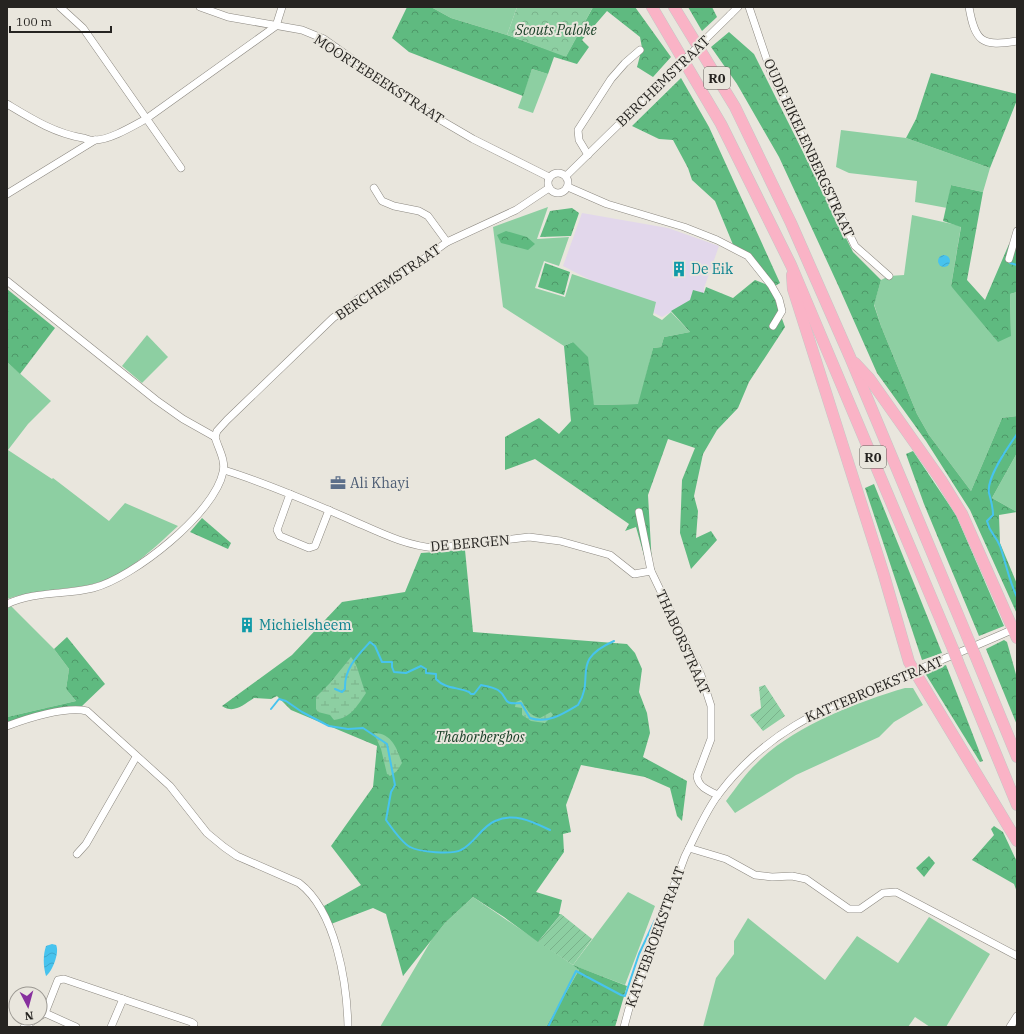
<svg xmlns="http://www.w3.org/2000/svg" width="1024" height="1034" font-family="'IBM Plex Serif',serif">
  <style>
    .commercial { fill: #e2d7eb }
    .grass { fill: #8dcfa2 }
    .forest { fill: url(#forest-crowns) }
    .wetland { fill: url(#wetland-marsh) }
    .park { fill: url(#park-crowns) }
    .garden { fill: url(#garden-furrows) }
    .water { fill: url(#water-waves) }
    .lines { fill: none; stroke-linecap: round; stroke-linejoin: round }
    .stream { stroke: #47c3ee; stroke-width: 2 }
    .minor-casing { stroke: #8c8880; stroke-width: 8 }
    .highway-casing { stroke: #c7c6c5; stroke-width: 12 }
    .minor { stroke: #fff; stroke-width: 7 }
    .highway { stroke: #fab3c6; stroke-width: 11 }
    .minor-bridge-casing { stroke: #8c8880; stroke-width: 8; stroke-linecap: butt }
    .highway-bridge-casing { stroke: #c7c6c5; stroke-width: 12; stroke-linecap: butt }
    .minor-bridge { stroke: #fff; stroke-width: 7 }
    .highway-bridge { stroke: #fab3c6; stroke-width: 11 }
    .labels { text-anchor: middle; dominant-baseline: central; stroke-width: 4; stroke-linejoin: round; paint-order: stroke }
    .shield { fill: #e9e6dd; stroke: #605e59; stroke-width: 1 }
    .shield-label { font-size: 13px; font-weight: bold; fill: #262421 }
    .park-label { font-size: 14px; font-style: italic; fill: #1b4129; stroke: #e9e6dd }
    .street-label { font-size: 14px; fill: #262421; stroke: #e9e6dd }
    .culture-label { font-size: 14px; fill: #0d838f; stroke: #e9e6dd; text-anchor: start }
    .service-label { font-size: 14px; fill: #4e5e75; stroke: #e9e6dd; text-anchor: start }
  </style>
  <defs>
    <pattern id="forest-crowns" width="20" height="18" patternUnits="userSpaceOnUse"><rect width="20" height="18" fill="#5fba80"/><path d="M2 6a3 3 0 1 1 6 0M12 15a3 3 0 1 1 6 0" fill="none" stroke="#4e9768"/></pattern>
    <pattern id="wetland-marsh" width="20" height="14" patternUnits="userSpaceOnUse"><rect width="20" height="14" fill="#8dcfa2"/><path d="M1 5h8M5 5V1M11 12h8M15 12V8" fill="none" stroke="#7ab28b"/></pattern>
    <pattern id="park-crowns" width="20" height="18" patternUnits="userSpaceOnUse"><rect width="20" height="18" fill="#8dcfa2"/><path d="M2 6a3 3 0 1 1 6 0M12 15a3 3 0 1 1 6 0" fill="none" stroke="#7ab28b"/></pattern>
    <pattern id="garden-furrows" width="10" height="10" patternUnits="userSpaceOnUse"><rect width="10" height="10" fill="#8dcfa2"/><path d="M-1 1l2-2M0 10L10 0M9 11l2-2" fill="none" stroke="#7ab28b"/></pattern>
    <pattern id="water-waves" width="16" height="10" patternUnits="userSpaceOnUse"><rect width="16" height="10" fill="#47c3ee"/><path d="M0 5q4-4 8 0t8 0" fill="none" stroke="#3ea7cc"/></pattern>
  </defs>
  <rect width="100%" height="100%" fill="#e9e6dd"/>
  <!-- commercial -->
  <path class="commercial" d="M582,213L668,228L719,246L704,288V293L662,317L563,266Z"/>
  <!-- grass -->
  <g class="grass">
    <path d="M431,7H517L507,35L451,18Z"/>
    <path d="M532,69L548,74L533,113L518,108Z"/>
    <path d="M841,130L906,138L990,168L983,192L951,185L947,208L915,202L917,181L849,173L836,167Z"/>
    <path d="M548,207L537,239L569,237L559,266L544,261L535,288L565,297L572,274L656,302L653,315L662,320L671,312L690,332L664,337L661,347L653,348L639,404L594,405L573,342L564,346L503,307L493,227Z"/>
    <path d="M912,215L961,226L951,286L1011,336L1010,294L1017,292V416L1002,418L971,491L929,435L917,414L881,326L874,304L881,280L889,276L904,275Z"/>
    <path d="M147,335L168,357L142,383L122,366Z"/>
    <path d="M7,362L51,401L28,424L8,450L52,479L53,478L109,521L125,503L178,526C152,550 125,577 89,585C62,590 33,590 7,599Z"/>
    <path d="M1017,453V512L992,498Z"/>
    <path d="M11,606L54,649L69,669L66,689L76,701L7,717V608Z"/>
    <path d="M905,688H913L923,705L894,722L879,737L796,775L735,813L726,801C736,788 745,774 757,763C792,727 857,702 905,688Z"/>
    <path d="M628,892L655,906L625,985L575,966L579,970L546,1027H380L432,939L445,923L473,897L573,965Z"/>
    <path d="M929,917L990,954L946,1027H930L915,1017L908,1027H703L716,978L734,954V941L748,918L825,980L857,936L898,963Z"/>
  </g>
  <!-- forest -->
  <g class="forest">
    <path d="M407,7H431L451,18L507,35L566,56L593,7H635L671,57L653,77L637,67L642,48L640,37L607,11L582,40L589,47L577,64L554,57L548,74L532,69L523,96L409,52L392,38Z"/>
    <path d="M688,7H712L717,17L702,31Z"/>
    <path d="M729,32L754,54L853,252L881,280L874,305L881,326L917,414L929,435L971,491L1002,418L1017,416V453L992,498L1017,512L999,515L1000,543L1017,584V614L970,510L926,441L877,373L838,285L779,157L737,84L711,47Z"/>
    <path d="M931,73L1017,94V100L990,168L906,138L916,119Z"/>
    <path d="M681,78L709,127L780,283L775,286L734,247L715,201L692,180L688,168L673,140L659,139L632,126Z"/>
    <path d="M951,185L983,192L967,280L985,300L1009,244L1017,247V292L1010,294L1011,336L998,342L951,286L961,227L943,221Z"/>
    <path d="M572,208L579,213L571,236L540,237L550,211Z"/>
    <path d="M506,231L527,237L535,244L528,250L501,243L497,235Z"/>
    <path d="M545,263L570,272L564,295L538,287Z"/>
    <path d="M755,280L770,286L785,327L749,382L738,408L717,430L703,454L694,496L698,511L696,538L711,531L717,540L691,569L680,533L682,480L695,448L668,439L648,495L652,565L647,566L636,527L625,531L629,524L535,459L505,470V437L539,418L559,434L571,421L564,346L573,342L588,357L594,405L638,404L653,348L661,347L664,337L690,332L671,311L690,300L693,290L704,293L706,287L733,298Z"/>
    <path d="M7,289L55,328L20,374L7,362Z"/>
    <path d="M913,451L956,515L1004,626L979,636L924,504L906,454Z"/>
    <path d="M874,484L942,653L922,660L865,488Z"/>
    <path d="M202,518L231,543L228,549L190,532Z"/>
    <path d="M465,550L473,632L627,644L635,653L642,669L639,692L647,713L650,733L643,757L687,781L682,821L677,816L670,788L645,777L581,765L566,805L571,832L563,834L564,852L536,892L562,900L559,914H561L538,942L504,917L473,897L445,923L403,976L386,914L373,908L331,924L324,906L361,885L331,846L373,787L377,746L291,710L277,696L271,699L254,698C243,705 234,714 222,706L292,655L342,602L405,592L421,553Z"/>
    <path d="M67,637L105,684L82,706L7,722V717L76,701L66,689L69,669L54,649Z"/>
    <path d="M1004,640L1007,642L1017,678V725L986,649Z"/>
    <path d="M946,665L983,761L980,762L925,673Z"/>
    <path d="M994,826L1003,832L1017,862V892L1014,884L972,860L994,835L991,829Z"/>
    <path d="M929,856L935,863L924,877L916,868Z"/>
    <path d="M573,965L627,986L615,1027H546L579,970Z"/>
  </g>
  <!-- wetland -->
  <g class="wetland">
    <path d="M351,657C359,666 360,681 366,693C357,706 351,718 334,720L330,715L318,712L316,709V697L330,683Z"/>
    <path d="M521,700C527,709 529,716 540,718L551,712L553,715L545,723L531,721L522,715V708L515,707L516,702Z"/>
    <path d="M374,733C392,733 397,749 402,763L397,771L390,776L387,774L381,749Z"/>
  </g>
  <!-- park -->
  <path class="park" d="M517,7H593L566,57L507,35Z"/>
  <!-- garden -->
  <g class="garden">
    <path d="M765,685L785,716L763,731L750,715L761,708L759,687Z"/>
    <path d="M561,914L592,939L573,965L538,942Z"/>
  </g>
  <!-- water -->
  <g class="water">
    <circle cx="944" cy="261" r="6"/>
    <path d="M52,944L56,945C60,952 52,972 46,976C43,966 43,955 46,946Z"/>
  </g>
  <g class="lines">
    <!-- stream -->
    <g class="stream">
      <path d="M1010,263L1017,265"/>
      <path d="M1017,434C1008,447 986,478 989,493C991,501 993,506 993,515L987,521C990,534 995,534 1000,546C1006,563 1009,581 1017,597"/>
      <path d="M335,689L342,692L345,689C344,669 357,656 370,642L375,646L382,662H392V667L394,672L406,673L421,666L426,669V673L436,674V679C445,689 458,687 469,692L471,694H474L481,685C486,686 493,687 498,690C510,698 500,705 521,703L530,718C548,724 563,714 578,705C596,677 569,661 614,641"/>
      <path d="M271,709L279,699L286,701L302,712L329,726L348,729L363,728L387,744L395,785L391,792L386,820C391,827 402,843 410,847C419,852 452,855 461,850C475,843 481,827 495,821C514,812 533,822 550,830"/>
      <path d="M548,1027L576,971L621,995L625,996L639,954L655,920"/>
    </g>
    <defs>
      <g id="minor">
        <path d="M60,7L83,28L181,168"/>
        <path d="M200,7L228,17L302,30L324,39L432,115L473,139L549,177"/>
        <path d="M749,7L772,75L855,246L889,276"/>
        <path d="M969,7C975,42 982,47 1017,41"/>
        <path d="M730,15L738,7"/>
        <path d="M7,104C32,119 54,133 83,138C87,139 91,141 95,140C110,140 133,126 146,119L276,26L282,7"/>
        <path d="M588,155L579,140L578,130L611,79L625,63L640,50"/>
        <circle cx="558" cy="183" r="10"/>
        <path d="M566,176L658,86"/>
        <path d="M568,187L607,204L684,227L717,240L748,256L771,285L779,299L782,311L773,326"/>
        <path d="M374,188L382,201L394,206L419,211L428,216L447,242"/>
        <path d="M7,194L95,140"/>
        <path d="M1009,259L1017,231"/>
        <path d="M7,281L156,400L183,419L215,437"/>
        <path d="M215,437L217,431L227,420L333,318L358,299L413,267L447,242L516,210L549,188"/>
        <path d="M224,470C266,483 308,501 349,519C377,531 405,546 436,548L529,537L560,541L610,555L634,574L651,571"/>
        <path d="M290,494L277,530L280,536L309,548L315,546L329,510"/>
        <path d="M639,512L651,571L701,675L711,706V739L697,776C698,787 709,791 718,795"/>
        <path d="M7,604C34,591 65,595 93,588C133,578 215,513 223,472C226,460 218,448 215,437"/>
        <path d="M7,726C28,718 66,706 87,711L170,786L207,833L224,847L237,856L299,883C336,911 347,983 348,1027"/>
        <path d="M689,848L726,859L755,875L772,877L792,876L806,879L849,909H860L883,893L896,892L1017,956"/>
        <path d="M77,854L86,844L136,757"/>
        <path d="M45,1013L58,980L64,979L191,1022L194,1024L193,1027"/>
        <path d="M40,1016L45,1013L76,1027"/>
        <path d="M24,1027L37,1018"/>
        <path d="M111,1027L123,999"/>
        <path d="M624,1027L631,1001L685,856C696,835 704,814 718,795C766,731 822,709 893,680C934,663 976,646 1016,628"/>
        <path d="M1010,1027L1017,1016"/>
      </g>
      <g id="highway">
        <path d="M652,7L721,124L791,265L953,649"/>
        <path d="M674,7L735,107L791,223L850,357L969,641"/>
        <path d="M792,275L793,289L883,572L909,662L1017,841"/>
        <path d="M855,363L869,378L941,480L962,514L1017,638"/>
        <path d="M975,655L1017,757"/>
        <path d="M958,662L1017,805"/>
      </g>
    </defs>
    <!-- minor casing -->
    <use href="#minor" class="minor-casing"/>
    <!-- highway casing -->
    <use href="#highway" class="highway-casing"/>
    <!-- minor -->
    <use href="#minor" class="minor"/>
    <!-- highway -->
    <use href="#highway" class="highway"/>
    <defs>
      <path id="minor-bridge" d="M658,86L730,15"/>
      <g id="highway-bridge">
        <path d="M969,641L975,655"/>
        <path d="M953,649L958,662"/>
      </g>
    </defs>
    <!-- minor-bridge casing -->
    <use href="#minor-bridge" class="minor-bridge-casing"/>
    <!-- highway-bridge casing -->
    <use href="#highway-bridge" class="highway-bridge-casing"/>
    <!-- minor-bridge -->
    <use href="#minor-bridge" class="minor-bridge"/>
    <!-- highway-bridge -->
    <use href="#highway-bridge" class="highway-bridge"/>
  </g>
  <!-- icons -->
  <defs>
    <symbol id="building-bare" viewBox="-9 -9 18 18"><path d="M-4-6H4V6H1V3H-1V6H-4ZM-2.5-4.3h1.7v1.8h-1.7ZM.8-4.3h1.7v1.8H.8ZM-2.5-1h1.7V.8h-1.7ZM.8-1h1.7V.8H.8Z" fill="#0f9aa8" stroke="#e9e6dd" stroke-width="2.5" paint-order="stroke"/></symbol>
    <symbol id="office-bare" viewBox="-9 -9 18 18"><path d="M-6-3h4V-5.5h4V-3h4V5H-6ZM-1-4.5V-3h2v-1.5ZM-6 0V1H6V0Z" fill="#5c6f8a" stroke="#e9e6dd" stroke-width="2.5" paint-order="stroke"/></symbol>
  </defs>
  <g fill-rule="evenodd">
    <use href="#building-bare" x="668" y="258" width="22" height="22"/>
    <use href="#office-bare" x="327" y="472" width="22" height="22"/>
    <use href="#building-bare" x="236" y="614" width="22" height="22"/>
  </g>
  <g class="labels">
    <!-- shield labels -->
    <g class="shield">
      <rect x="704" y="67" width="26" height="22" rx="3"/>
      <rect x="860" y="446" width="26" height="22" rx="3"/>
    </g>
    <g class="shield-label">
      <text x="717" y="78">R0</text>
      <text x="873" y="457">R0</text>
    </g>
    <!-- park labels -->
    <g class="park-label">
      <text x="556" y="30">Scouts Paloke</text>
      <text x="480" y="737">Thaborbergbos</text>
    </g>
    <!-- street labels -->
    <g class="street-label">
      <text transform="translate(379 79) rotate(33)">MOORTEBEEKSTRAAT</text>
      <text transform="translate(663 81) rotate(-44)">BERCHEMSTRAAT</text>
      <text transform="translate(809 148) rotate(65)">OUDE EIKELENBERGSTRAAT</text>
      <text transform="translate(388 282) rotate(-34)">BERCHEMSTRAAT</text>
      <text transform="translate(470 543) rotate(-5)">DE BERGEN</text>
      <text transform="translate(683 642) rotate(66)">THABORSTRAAT</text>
      <text transform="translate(874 689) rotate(-23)">KATTEBROEKSTRAAT</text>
      <text transform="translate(655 937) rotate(-70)">KATTEBROEKSTRAAT</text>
    </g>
    <!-- culture labels -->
    <g class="culture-label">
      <text x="691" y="269">De Eik</text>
      <text x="259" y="625">Michielsheem</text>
    </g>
    <!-- service labels -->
    <g class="service-label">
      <text x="350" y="483">Ali Khayi</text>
    </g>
  </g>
  <!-- border -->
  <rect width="1024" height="1034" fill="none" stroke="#262421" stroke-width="16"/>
  <!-- north arrow -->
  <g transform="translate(28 1006) rotate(174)"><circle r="19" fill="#e9e6dd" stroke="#9b9892"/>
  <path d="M0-3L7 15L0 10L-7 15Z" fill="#87309e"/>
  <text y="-6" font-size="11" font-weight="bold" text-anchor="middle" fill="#262421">N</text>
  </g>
  <!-- scale -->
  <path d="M10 26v6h101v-6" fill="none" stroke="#262421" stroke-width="2"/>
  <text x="16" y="26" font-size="12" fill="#262421" stroke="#e9e6dd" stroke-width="3" paint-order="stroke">100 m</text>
</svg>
